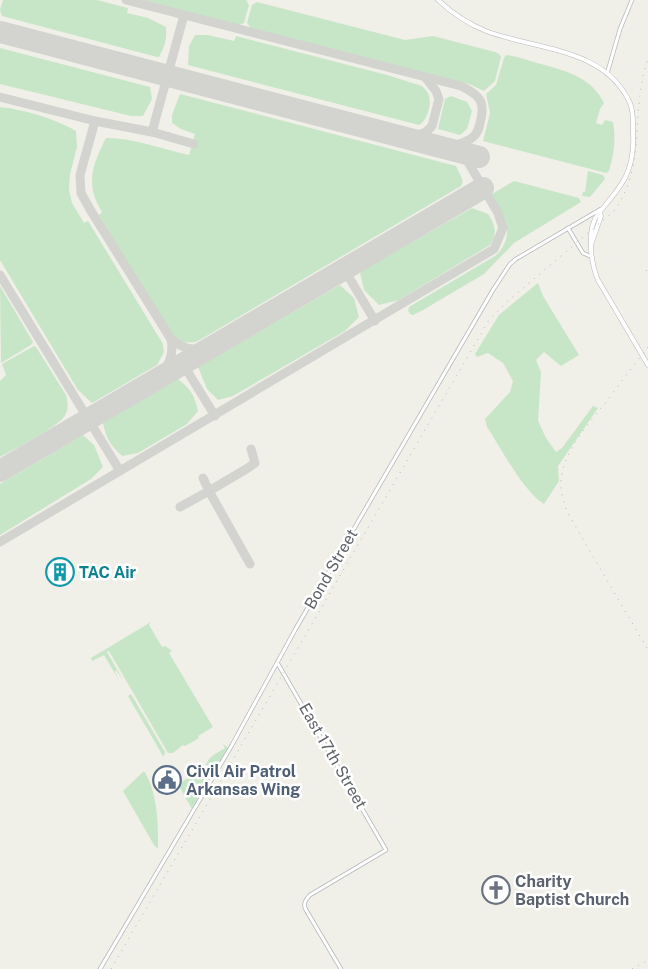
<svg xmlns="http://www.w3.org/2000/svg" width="648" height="969" font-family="'Public Sans',sans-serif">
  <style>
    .green { fill: #c7e6c7 }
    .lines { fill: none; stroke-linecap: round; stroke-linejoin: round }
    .taxiway { stroke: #d3d3d0; stroke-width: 9 }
    .runway { stroke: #d3d3d0; stroke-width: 22 }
    .tertiary-casing { stroke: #b5b8bb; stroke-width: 4.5 }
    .secondary-casing { stroke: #b4b7bb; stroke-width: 5 }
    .tertiary { stroke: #fff; stroke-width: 3 }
    .secondary { stroke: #fff; stroke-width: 4 }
    .rail { stroke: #b6b7b7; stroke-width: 1; stroke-dasharray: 1 6; stroke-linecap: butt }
    .labels { text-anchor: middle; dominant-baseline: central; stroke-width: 5; stroke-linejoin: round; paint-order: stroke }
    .street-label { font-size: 16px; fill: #5f6367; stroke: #fff }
    .culture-label { font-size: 16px; font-weight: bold; fill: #0d838f; stroke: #fff; text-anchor: start }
    .service-label { font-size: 16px; font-weight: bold; fill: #4e5e75; stroke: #fff; text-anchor: start }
    .worship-label { font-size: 16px; font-weight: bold; fill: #5b616d; stroke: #fff; text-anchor: start }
  </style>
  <rect width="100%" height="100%" fill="#f0efe8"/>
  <!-- green -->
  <g class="green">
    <path d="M3,0H97L128,8L127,13L148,18L166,27C167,39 165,46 159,57H157L2,16L0,10Z"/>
    <path d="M143,0H246L249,5L244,23L239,25Z"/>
    <path d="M257,2L405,40L433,36L495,52L499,54L501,57L495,81L484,91L469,84L251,28L247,23L252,5Z"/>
    <path d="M195,35H208L234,41L236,36L387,75L422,86C425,89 428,92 429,96C432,104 427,121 419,125L188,65L189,46Z"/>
    <path d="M0,48L150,87L152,99L143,116H131L0,84Z"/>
    <path d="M506,55C516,56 527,60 537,63C563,70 591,76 604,103L600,109L596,123L602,125L605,120L613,122C616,140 614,154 609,171L606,173L483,141L490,113L486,94L496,85L504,58Z"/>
    <path d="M180,94L456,166L463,181L461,186L198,341C186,344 181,343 172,335L99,215L102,212C85,185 92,165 106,138C134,138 161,149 189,155L195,134L181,129L172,123V115Z"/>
    <path d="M451,96L467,102L472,111L467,129L460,135L438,129L445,99Z"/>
    <path d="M0,107C26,110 53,118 76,131L77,147L70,174L69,190L72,203L84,223L88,221L163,344L164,352L157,365L92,403L78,390L0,260Z"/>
    <path d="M588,171L603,175L605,179L590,197L582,196L583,192H585Z"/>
    <path d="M514,181L579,198L581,202L514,243L484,274L423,310L413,315L410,314L408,311L409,307L495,256C507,246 511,230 503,216C499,209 493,202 492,194Z"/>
    <path d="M472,208L488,214C495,225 498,233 490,245L399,300L379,305L364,290L360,272Z"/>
    <path d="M538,283L543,296L579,355L561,366L544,352L536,360L541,372L538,421L546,438L556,452L562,448L593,406L598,408L558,466L559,481L544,504C523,491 501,448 487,427L485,419L510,392L513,381L503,363L488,353L477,357L475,354L499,315Z"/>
    <path d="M340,285L354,298L359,317L345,331L233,396L218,400L207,389L198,367Z"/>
    <path d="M0,286L33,342L31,345L1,363Z"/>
    <path d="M34,346L36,347L66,395C68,403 69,410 64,417C57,427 13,450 0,457V381L6,375L2,364Z"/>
    <path d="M178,379C191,390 194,394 198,411L187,424L138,453L122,456C110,445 106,438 103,423Z"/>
    <path d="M83,435L94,445L103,467L91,479L0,535V484Z"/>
    <path d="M151,622L149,625L162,647L165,646L172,651L169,653L213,727L198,736L199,738L185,746L183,745L173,753H168L109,651L107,652L123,680L116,670L115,672L120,682L104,655L92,661L91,658Z"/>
    <path d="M131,694L165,752L164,756H163L128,696Z"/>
    <path d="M223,744L228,748L192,809L178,784L206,768C206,757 216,754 225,748Z"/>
    <path d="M143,772H145C158,797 158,822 158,849L154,845L123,791Z"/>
  </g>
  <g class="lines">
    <!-- taxiway -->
    <g class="taxiway">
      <path d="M126,0L461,86C480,95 486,102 480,123C479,128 478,133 473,137C466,143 456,145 448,148"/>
      <path d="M0,97L95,121L152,132L194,144"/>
      <path d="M95,121L80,175L81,193L91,211L171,339C185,350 190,350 208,349"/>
      <path d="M152,132L184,15"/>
      <path d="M409,138L426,132L432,126L439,99L436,91L425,77"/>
      <path d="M344,269L375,321"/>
      <path d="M0,275L120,471"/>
      <path d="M183,364L215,416"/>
      <path d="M161,376C169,364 174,355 171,339"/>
      <path d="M180,507L209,491L203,478"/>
      <path d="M0,542L494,249L503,228L498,213L462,152"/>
      <path d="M250,564L209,491L248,468L255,463L251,449"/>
    </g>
    <!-- runway -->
    <g class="runway">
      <path d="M0,32L479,157"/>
      <path d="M0,471L483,188"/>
    </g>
    <defs>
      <g id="tertiary">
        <path d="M607,74L620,29L632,0"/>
        <path d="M568,228L583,253L592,257"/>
        <path d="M278,664L386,850L310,895C305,900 303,904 306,910L341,969"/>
        <path d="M100,969L232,745L295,630L493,290L510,264L516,259L601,209"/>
      </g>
      <g id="secondary">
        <path d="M438,0C452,13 468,24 486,31C535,50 605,47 630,103C634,113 633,123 633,133C634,149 632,164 625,178C618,191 607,203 598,214C586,229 591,264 598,280L648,365"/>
        <path d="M591,245L601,216L600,212"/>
      </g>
    </defs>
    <!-- tertiary casing -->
    <use href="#tertiary" class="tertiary-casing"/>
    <!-- secondary casing -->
    <use href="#secondary" class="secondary-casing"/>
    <!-- tertiary -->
    <use href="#tertiary" class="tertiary"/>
    <!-- secondary -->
    <use href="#secondary" class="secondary"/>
    <!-- rail -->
    <g class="rail">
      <path d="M646,270L648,273"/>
      <path d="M648,347C634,365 620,383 606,402C589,423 568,446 562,473C559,488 563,504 570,517L648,650"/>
      <path d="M111,969L489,320L508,301L615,210C648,160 629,115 648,59"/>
      <path d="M632,969L648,960"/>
    </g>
  </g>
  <!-- icons -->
  <defs>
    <symbol id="building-ring" viewBox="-11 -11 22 22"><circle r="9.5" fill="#fff" stroke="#0f9aa8" stroke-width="1.5"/><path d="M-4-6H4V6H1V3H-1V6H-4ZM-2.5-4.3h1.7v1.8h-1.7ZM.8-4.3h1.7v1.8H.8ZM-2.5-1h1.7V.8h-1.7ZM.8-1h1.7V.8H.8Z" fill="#0f9aa8"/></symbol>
    <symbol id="civic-ring" viewBox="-11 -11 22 22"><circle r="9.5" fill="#fff" stroke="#5c6f8a" stroke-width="1.5"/><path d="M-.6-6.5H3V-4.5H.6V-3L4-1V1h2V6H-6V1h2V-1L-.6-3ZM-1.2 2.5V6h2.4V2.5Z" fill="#5c6f8a"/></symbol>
    <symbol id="church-ring" viewBox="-11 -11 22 22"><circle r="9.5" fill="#fff" stroke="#6b7280" stroke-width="1.5"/><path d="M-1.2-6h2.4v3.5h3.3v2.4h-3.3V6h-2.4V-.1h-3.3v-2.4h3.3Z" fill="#6b7280"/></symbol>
  </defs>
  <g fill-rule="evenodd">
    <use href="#building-ring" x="44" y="556" width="32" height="32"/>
    <use href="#civic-ring" x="151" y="764" width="32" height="32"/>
    <use href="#church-ring" x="480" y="874" width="32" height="32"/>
  </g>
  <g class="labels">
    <!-- street labels -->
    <g class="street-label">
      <text transform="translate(331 569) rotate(-60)">Bond Street</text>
      <text transform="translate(333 756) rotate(60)">East 17th Street</text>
    </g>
    <!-- culture labels -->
    <g class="culture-label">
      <text x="79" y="572">TAC Air</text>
    </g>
    <!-- service labels -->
    <g class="service-label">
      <text x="186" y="771">Civil Air Patrol<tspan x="186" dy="18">Arkansas Wing</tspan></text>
    </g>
    <!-- worship labels -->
    <g class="worship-label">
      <text x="515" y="881">Charity<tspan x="515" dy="18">Baptist Church</tspan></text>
    </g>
  </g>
</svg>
